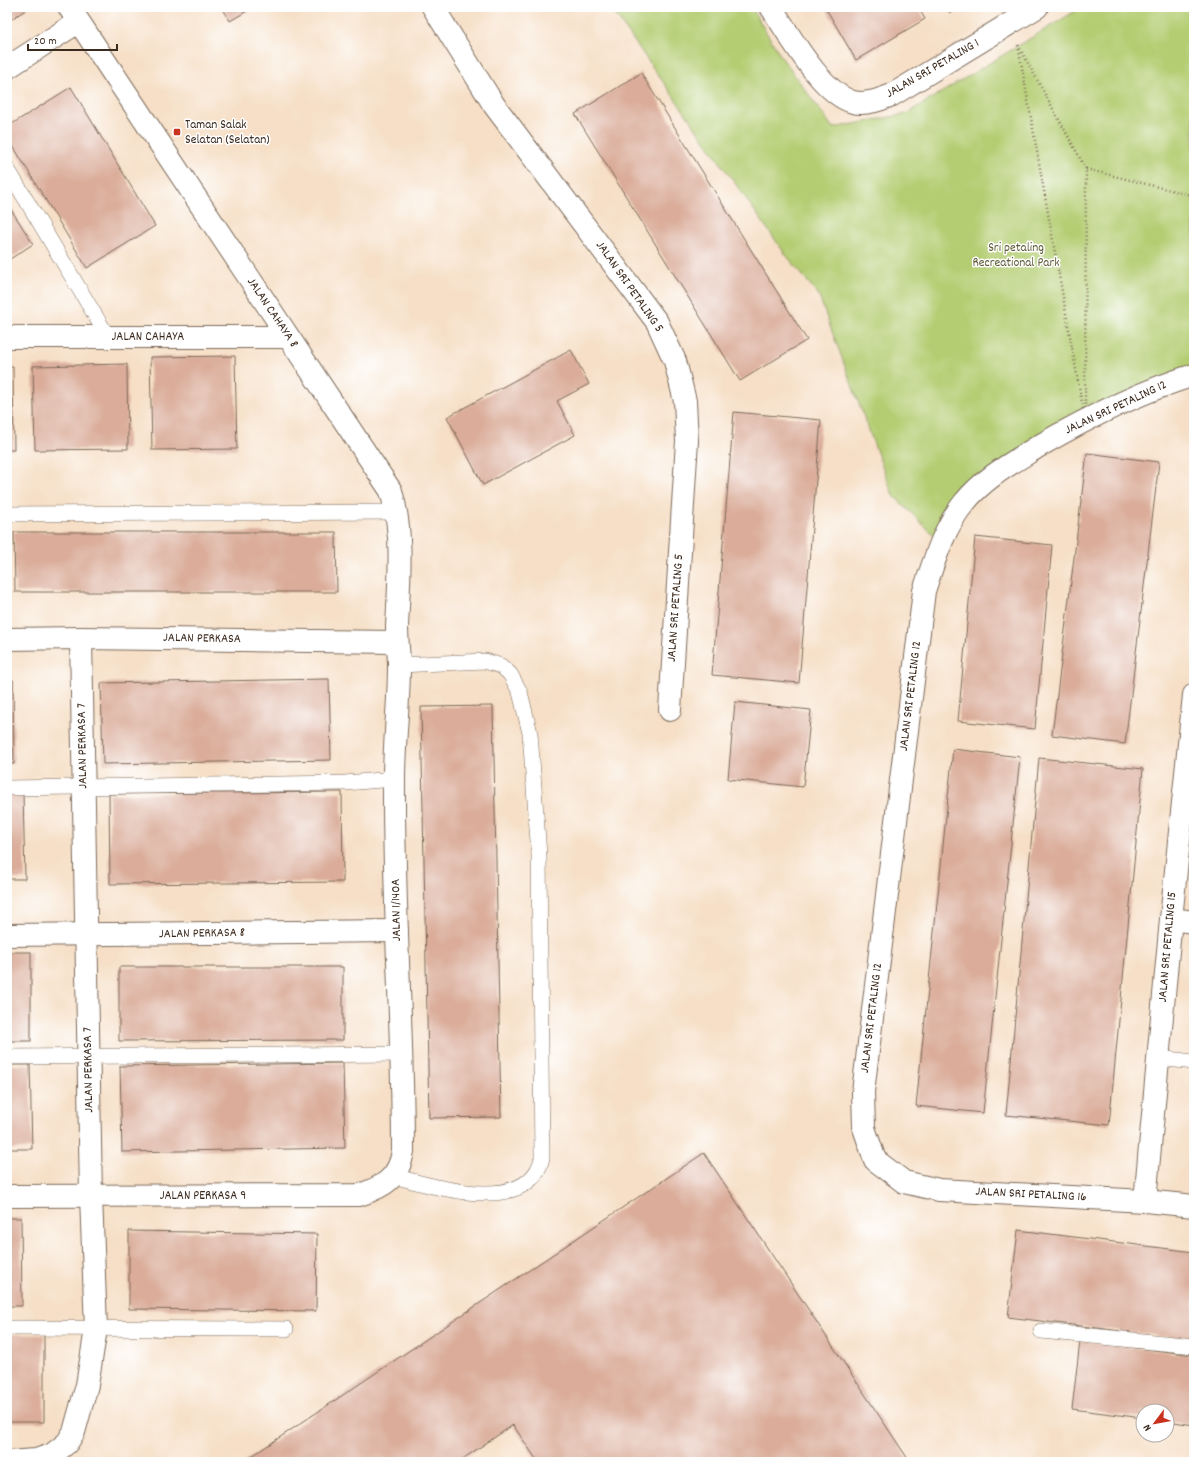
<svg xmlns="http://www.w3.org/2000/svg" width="1201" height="1469" font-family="Dekko,sans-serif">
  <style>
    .green { fill: #b4cd72; stroke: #787c48 }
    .building { fill: #daac99 }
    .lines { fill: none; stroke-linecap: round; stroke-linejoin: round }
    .service-casing { stroke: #7c6959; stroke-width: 16 }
    .minor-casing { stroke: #7c6959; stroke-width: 24 }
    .path { stroke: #7c6959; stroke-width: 2.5; stroke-dasharray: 1 3; stroke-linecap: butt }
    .service { stroke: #fff; stroke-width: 15 }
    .minor { stroke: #fff; stroke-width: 22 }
    .poi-dot { fill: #c8321e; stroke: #fff; stroke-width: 1.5 }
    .labels { text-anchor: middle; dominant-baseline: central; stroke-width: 3; stroke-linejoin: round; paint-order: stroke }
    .street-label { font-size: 13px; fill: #3b2a1e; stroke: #fff }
    .poi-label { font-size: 13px; fill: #3b2a1e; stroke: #fff; text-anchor: start }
    .park-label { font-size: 13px; fill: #5f5b37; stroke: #fff }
  </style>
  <rect width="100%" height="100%" fill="#fff"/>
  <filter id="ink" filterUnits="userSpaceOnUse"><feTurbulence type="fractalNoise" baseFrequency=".025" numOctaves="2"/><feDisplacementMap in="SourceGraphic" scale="8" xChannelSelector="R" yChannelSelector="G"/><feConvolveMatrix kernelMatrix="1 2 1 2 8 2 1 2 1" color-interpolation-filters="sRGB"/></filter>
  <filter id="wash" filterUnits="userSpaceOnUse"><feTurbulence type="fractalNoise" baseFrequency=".012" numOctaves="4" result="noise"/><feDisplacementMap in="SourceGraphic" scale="16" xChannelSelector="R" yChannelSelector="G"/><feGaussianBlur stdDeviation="0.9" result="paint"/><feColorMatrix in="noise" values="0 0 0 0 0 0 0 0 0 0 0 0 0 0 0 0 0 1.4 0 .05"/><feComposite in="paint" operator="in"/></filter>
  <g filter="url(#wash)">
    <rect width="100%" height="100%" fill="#f6dfc6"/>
    <!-- green -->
    <path class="green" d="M610,7H751L782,58L833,128L906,114L1082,7H1194V375L993,474L941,542L893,495L818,294L786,255Z"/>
    <g id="blocks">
      <!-- building -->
      <g class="building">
        <path d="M7,7H26L27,9L7,22Z"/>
        <path d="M222,7H254L230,21Z"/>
        <path d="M825,7H918L925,19L856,60Z"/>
        <path d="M946,7H960L950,13Z"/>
        <path d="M641,73L807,340L740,381L575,114Z"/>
        <path d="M71,87L155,226L87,268L7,136V127Z"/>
        <path d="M7,203L33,244L7,261Z"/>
        <path d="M571,350L589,384L557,401L575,435L483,485L447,417Z"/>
        <path d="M235,356L237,449L152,450L150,357Z"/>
        <path d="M127,364L128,449L35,450L33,366Z"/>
        <path d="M7,367H13L14,450H7Z"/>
        <path d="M734,412L821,420L799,683L712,675Z"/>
        <path d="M1087,453L1159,462L1125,744L1052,735Z"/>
        <path d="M14,532H336L337,592H15Z"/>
        <path d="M975,537L1052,545L1035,729L958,721Z"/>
        <path d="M329,679L331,760L103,764L101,683Z"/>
        <path d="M7,680H13L14,764H7Z"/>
        <path d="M735,702L811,710L803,787L728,779Z"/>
        <path d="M493,706L501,1117L429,1118L421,707Z"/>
        <path d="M953,749L1020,757L983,1113L916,1106Z"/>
        <path d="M1039,758L1143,769L1109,1125L1006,1115Z"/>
        <path d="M342,792L343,882L110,884L109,794Z"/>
        <path d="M23,793L25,879H7V794Z"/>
        <rect x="7" y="952" width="24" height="89"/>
        <path d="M119,967H343V1040L119,1041Z"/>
        <path d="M343,1063L345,1148L122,1152L120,1066Z"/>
        <path d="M7,1065H30L32,1149H7Z"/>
        <path d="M704,1153L910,1462H538L513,1425L458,1462H243Z"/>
        <path d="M7,1218H21L22,1306H7Z"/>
        <path d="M1018,1230L1194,1252V1340L1008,1317Z"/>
        <path d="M129,1231L317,1234L316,1311L129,1309Z"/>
        <path d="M7,1334L44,1335V1422H7Z"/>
        <path d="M1080,1341L1194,1355V1425L1167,1421V1411H1143V1418L1072,1409Z"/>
      </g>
    </g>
  </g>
  <g filter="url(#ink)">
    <use href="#blocks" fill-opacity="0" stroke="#7c6959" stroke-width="1"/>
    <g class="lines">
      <defs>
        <g id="service">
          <path d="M7,168L108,337"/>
          <path d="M7,514L397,512"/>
          <path d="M7,788L345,783L394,779"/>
          <path d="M7,1057L403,1054"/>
          <path d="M1158,1058L1194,1062"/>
          <path d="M393,1176C432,1186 529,1217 542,1158L539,855L530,733L520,692L510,674L501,666L485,661L399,665"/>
          <path d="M7,1328L286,1329"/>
          <path d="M1041,1331L1194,1346"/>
        </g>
        <g id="minor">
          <path d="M433,7L494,105L657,322L675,361L685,401L687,441L670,710"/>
          <path d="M771,7C789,34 821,93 853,102C866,105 879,100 892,95L1037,7"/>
          <path d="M7,68L78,22"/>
          <path d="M7,337H288"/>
          <path d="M1194,375C1139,392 1089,417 1039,446C1012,463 985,477 964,503C944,527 934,561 924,591L863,1092L864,1128L875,1160L904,1182L939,1190L1145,1201L1194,1206"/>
          <path d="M7,639L81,638L397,642"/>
          <path d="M1171,919L1194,922"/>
          <path d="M7,935L397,931"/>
          <path d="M7,1196L359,1195C384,1187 399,1178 403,1151C403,1027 393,903 394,779C394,742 399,704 399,666C399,653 397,640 397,627C399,582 404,534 391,491L69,7"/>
          <path d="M1145,1201L1171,919L1194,695"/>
          <path d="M7,1462L36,1460L53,1454L67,1443L74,1432L87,1385L96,1329L91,1196L81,638"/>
        </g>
      </defs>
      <!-- service casing -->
      <use href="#service" class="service-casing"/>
      <!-- minor casing -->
      <use href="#minor" class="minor-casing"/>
      <!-- path -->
      <g class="path">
        <path d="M1018,45L1086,169L1085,420Z"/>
        <path d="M1086,169L1194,196"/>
      </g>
      <!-- service -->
      <use href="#service" class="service"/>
      <!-- minor -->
      <use href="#minor" class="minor"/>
    </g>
  </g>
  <!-- markers -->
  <rect class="poi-dot" x="173" y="128" width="8" height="8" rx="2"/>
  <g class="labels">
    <!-- street labels -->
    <g class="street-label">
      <text transform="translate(933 69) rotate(-30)">JALAN SRI PETALING 1</text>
      <text transform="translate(629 287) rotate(55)">JALAN SRI PETALING 5</text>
      <text transform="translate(272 313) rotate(56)">JALAN CAHAYA 8</text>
      <text x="148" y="337">JALAN CAHAYA</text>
      <text transform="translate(1116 408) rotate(-25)">JALAN SRI PETALING 12</text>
      <text transform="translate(676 608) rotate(-86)">JALAN SRI PETALING 5</text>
      <text transform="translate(202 639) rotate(1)">JALAN PERKASA</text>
      <text transform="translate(911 696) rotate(-83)">JALAN SRI PETALING 12</text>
      <text transform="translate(83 746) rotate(-91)">JALAN PERKASA 7</text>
      <text transform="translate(397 910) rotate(-91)">JALAN 1/140A</text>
      <text transform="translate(202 934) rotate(-1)">JALAN PERKASA 8</text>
      <text transform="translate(1168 947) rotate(-85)">JALAN SRI PETALING 15</text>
      <text transform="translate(872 1018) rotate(-83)">JALAN SRI PETALING 12</text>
      <text transform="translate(89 1070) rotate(-91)">JALAN PERKASA 7</text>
      <text transform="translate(1031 1195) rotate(3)">JALAN SRI PETALING 16</text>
      <text x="203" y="1196">JALAN PERKASA 9</text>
    </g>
    <!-- poi labels -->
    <g class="poi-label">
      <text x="185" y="125">Taman Salak<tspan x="185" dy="15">Selatan (Selatan)</tspan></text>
    </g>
    <!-- park labels -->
    <g class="park-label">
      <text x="1016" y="248">Sri petaling<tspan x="1016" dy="15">Recreational Park</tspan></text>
    </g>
  </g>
  <!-- margin -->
  <rect width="1201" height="1469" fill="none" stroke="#fff" stroke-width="24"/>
  <!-- north arrow -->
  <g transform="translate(1155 1423) rotate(238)"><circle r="19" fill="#ffffff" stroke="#b1aaa5"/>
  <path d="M0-3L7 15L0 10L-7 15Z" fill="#c8321e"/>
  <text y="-6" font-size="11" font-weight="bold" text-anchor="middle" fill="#3b2a1e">N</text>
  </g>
  <!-- scale -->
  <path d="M28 44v6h89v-6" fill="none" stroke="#3b2a1e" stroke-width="2"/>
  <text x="34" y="44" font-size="12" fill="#3b2a1e" stroke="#ffffff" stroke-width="3" paint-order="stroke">20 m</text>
</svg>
